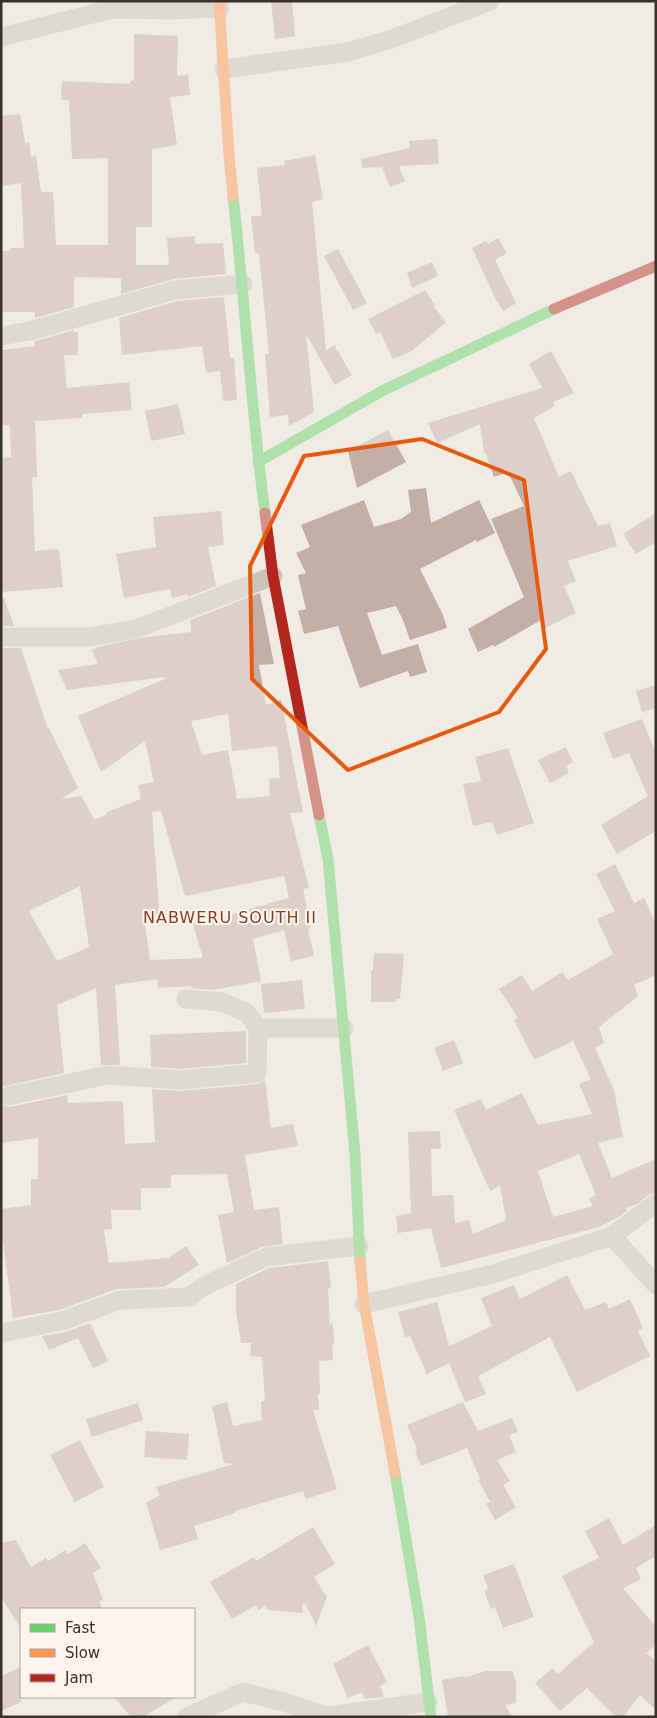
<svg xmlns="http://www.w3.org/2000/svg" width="657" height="1718" font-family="'DejaVu Sans',sans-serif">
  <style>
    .building { fill: #c3afa7; fill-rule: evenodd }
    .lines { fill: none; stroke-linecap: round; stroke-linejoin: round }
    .street { stroke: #c9c3be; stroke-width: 19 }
    .fast { stroke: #63d668; stroke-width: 11 }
    .slow { stroke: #ff974d; stroke-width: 11 }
    .jam { stroke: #b3261e; stroke-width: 11 }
    .marked { fill: none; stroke: #e8590c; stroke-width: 4; stroke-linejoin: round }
    .labels { text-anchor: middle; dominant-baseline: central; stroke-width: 4.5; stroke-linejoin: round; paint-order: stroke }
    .quarter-label { font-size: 16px; letter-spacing: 1px; fill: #8c3b22; stroke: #fbf5ee }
  </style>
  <rect width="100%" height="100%" fill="#f0ebe5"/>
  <!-- building -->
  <g class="building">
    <path d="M271,1H292L295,36L275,39Z"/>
    <path d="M134,34L178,36L177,76L188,75L190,95L170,97L177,145L152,149V227H136V265H169L167,238L195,236V244L223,243L226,274L174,279L121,294V278L74,277V307L35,318V312H1V251H10V248H24L21,183L1,186V116L20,114L25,143L29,142L31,157L36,156L41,192H53L56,245H108V158L72,159L69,100H61L62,81L130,84V81L134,80Z"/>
    <path d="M437,139L439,164L399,166L405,181L390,187L382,167L362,168L361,159L410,148L409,141Z"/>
    <path d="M315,155L323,199L312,202L326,351L334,345L352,375L335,385L306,334L314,412L289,426L288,415L270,417L265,354H269L259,253H255L251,216H262L257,168L285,165L284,161Z"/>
    <path d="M498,238L507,253L495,260L516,303L503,311L496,300L472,248L486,241L488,244Z"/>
    <path d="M338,249L367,303L353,310L324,256Z"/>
    <path d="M432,262L438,276L412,288L407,273Z"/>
    <path d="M425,290L435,305L433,306L446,322L412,351L393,359L380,332L376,334L368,319Z"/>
    <path d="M224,297L230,358H234L237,400L223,401L220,371L206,373L202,346L122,355L119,318L177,301Z"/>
    <path d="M74,330V332H78V355H64L67,388L129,382L132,410L82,414V418L35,421L37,477H32L35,551L59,549L63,587L1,592V458L11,457L10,425H1V350L35,346V341Z"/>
    <path d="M551,351L574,393L553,402L555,406L534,418L559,477L571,471L598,526L610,523L617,546L568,561L576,581L564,586L576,613L545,628L541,620L494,647L493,645L478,652L468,629L524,597L491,519L524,506L508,472L494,477L486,453H484L480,424L437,443L428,423L542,388L529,364Z"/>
    <path d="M178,404L185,434L151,441L145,411Z"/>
    <path d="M388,430L406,462L357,488L348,451Z"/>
    <path d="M426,488L431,523L479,500L495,533L477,542L476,540L420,569L443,615L447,628L410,640L403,620L396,606L367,613L382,655L418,644L427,672L410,677L408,671L360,688L338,626L304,634L298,611L306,609L298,575L306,573L296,553L310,547L301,525L364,500L374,527L401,519L411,512L408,490Z"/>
    <path d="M221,511L224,545L208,547L216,586L188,597L187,594L172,598L170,589L124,598L116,554L156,547L153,517Z"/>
    <path d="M656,513V542L636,554L623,534Z"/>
    <path d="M260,593L274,664L259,665L266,705L281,700L303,812L290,813L309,888L303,889L311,928L308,929L314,956L291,961L284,930L253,939L261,981L212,990L191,988V986L158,988L157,979L115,985L120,1065H101L96,988L57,1005L64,1073L1,1087V648H21L48,729L49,728L78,788L61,799L82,796L94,820L107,814V812L141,799L138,785L154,782L145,741L101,772L78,716L165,679L164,677L67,690L58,670L98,664L92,650L101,646L146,637L191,632L190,620ZM228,714L232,751L277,746L280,778L269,779L270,796L237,799L228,750L202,755L191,721ZM161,811L185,896L284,876L289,898L193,925L203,958L150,960L145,924L160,923L152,812ZM80,886L89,947L57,961L29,911Z"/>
    <path d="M1,598H4L14,626H1Z"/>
    <path d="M656,685V708L642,712L636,691Z"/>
    <path d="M642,719L656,753V831L617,854L601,825L648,796L629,753L613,759L603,733Z"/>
    <path d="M566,747L573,762L566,766L569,773L550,783L538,760Z"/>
    <path d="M508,748L534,823L497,835L492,822L473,826L463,784L481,781L475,757Z"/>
    <path d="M615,864L634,903L644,898L656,924V975L634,985L638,996L599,1027L604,1043L595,1048L614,1090L623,1137L598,1143L612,1178L656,1159V1192L650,1194L637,1204L626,1208L627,1211L620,1216L599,1227L441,1268L431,1228L398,1233L396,1216L411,1213L408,1132L440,1131L441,1149H431L432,1196L453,1195L455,1223L469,1220L473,1234L506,1220L500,1186L490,1191L454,1110L481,1099L486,1110L522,1093L538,1125L592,1114L579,1084L591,1079L573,1041L534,1060L514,1020L518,1018L499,989L522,975L532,991L562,972L568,980L613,954L597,919L615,911L596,874ZM579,1154L596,1195L589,1199L593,1206L553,1217L538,1171Z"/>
    <path d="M374,953L404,954L400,999H396V1002H371V970H373Z"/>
    <path d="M302,980L305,1009L264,1013L261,984Z"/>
    <path d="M246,1031V1063L180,1069L151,1067L150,1035Z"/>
    <path d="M454,1040L463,1063L443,1071L434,1048Z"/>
    <path d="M265,1080L271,1128L293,1124L298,1146L245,1155L254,1210L279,1207L283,1244L262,1247L227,1263L218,1215L234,1212L227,1174L171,1175V1188H141V1210H111L112,1229L104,1230L109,1263L168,1258L186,1246L199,1265L164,1287L116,1289L59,1310L13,1318L3,1241H1V1209L31,1205V1179H38V1138L1,1143V1105L10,1107L67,1095L68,1103L123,1101L125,1144L155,1142L152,1089L181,1091L258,1084Z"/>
    <path d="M328,1261L331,1288H328L330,1324L333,1323L334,1344H332L333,1360L319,1361L320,1393L318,1394L319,1410H313L337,1489L306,1499L303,1491L235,1511V1513L194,1526L198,1539L160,1550L146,1503L160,1495L156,1487L234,1464L224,1463L212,1406L227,1402L233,1426L262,1420L261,1401H265L262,1357L250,1356L251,1343H241L236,1311V1284L269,1268Z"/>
    <path d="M567,1275L585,1310L606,1302L609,1309L630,1299L643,1328L638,1331L650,1356L577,1392L550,1337L478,1376L486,1394L465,1402L449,1363L427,1374L410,1336L405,1337L398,1312L437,1302L449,1346L492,1326L481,1298L514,1285L520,1299Z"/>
    <path d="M90,1323L108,1361L93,1368L78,1338L49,1350L42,1336L66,1332Z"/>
    <path d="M463,1402L478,1431L512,1418L518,1432L509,1435L516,1452L497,1460L510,1481L503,1485L516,1507L495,1520L486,1504L490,1502L478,1480L480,1479L467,1448L421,1466L415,1451L417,1450L407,1425Z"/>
    <path d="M138,1403L143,1420L92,1437L86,1419Z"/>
    <path d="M146,1431L189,1434L187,1460L144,1457Z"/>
    <path d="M80,1440L104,1487L75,1502L50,1455Z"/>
    <path d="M609,1518L623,1545L656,1525V1556L636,1568L641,1579L623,1588L656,1627V1645L646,1653L656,1661V1710L640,1695L623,1717H616L587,1688L560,1711L535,1683L553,1668L558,1674L594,1642L562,1576L599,1558L585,1531Z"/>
    <path d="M313,1527L335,1564L314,1577L327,1597L316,1626L306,1604L302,1605L303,1613L268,1610L265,1606L258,1610L256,1605L232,1619L210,1582L254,1557L256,1561Z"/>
    <path d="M16,1540L31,1567L46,1558L48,1561L66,1550L68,1554L85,1543L101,1568L93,1573L103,1600L99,1601L102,1609H21V1629L1,1597V1543Z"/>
    <path d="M514,1564L534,1617L503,1628L495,1607L491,1609L484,1591L488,1589L483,1575Z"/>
    <path d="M368,1645L387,1682L380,1686L384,1697L365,1699L362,1692L348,1698L333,1664Z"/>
    <path d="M21,1667V1702L1,1711V1676Z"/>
    <path d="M486,1671H513L516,1683V1703L505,1705L512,1717H448L442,1680L464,1676V1678Z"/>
    <path d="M114,1697H176L143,1717H131Z"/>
  </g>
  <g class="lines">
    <!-- street -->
    <g class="street">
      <path d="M1,37L112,9L171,10L220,8"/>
      <path d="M224,69L348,52L392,39L490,1"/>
      <path d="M1,336L30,331L175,290L243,284"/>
      <path d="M1,637H89L136,629L273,576"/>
      <path d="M186,999L222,1002L247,1013L258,1028"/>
      <path d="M8,1096L108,1075L180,1080L257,1073L258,1028H344"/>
      <path d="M612,1236L656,1285"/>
      <path d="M364,1304L493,1274L612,1236L656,1203"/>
      <path d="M1,1333L62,1321L120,1300L189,1297L204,1286L266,1257L359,1246"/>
      <path d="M187,1717L243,1692L284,1702L327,1716L428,1702"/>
    </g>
    <!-- fast -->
    <g class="fast">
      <path d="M233,196C245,302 251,408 265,513"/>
      <path d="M258,462L382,391L554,309"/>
      <path d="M319,815L328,859L355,1154L360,1261"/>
      <path d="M395,1473L419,1617L431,1717"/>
    </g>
    <!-- slow -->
    <g class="slow">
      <path d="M219,1L229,155L233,196"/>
      <path d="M360,1261L364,1304L395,1473"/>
    </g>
    <!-- jam -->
    <g class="jam">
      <path d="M554,309L656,266"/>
      <path d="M265,513L273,576L319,815"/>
    </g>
  </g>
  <!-- marked area -->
  <path d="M0 0H657V1718H0ZM422,439L524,480L546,649L499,712L348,770L252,679L250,566L304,456Z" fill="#f0ebe5" fill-opacity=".55" fill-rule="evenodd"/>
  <path class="marked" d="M422,439L524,480L546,649L499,712L348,770L252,679L250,566L304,456Z"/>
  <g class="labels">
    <!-- quarter labels -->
    <g class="quarter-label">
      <text x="230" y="917">NABWERU SOUTH II</text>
    </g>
  </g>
  <!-- border -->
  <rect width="657" height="1718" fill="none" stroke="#3b302b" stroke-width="5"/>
  <!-- legend -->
  <rect x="20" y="1608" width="175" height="90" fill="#fbf5ee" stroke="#aea6a0"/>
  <rect x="30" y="1624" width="25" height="8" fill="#63d668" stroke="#aea6a0"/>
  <text x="65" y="1633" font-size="15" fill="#3b302b">Fast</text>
  <rect x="30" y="1649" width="25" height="8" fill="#ff974d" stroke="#aea6a0"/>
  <text x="65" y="1658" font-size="15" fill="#3b302b">Slow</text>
  <rect x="30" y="1674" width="25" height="8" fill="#b3261e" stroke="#aea6a0"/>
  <text x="65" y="1683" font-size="15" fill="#3b302b">Jam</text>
</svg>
